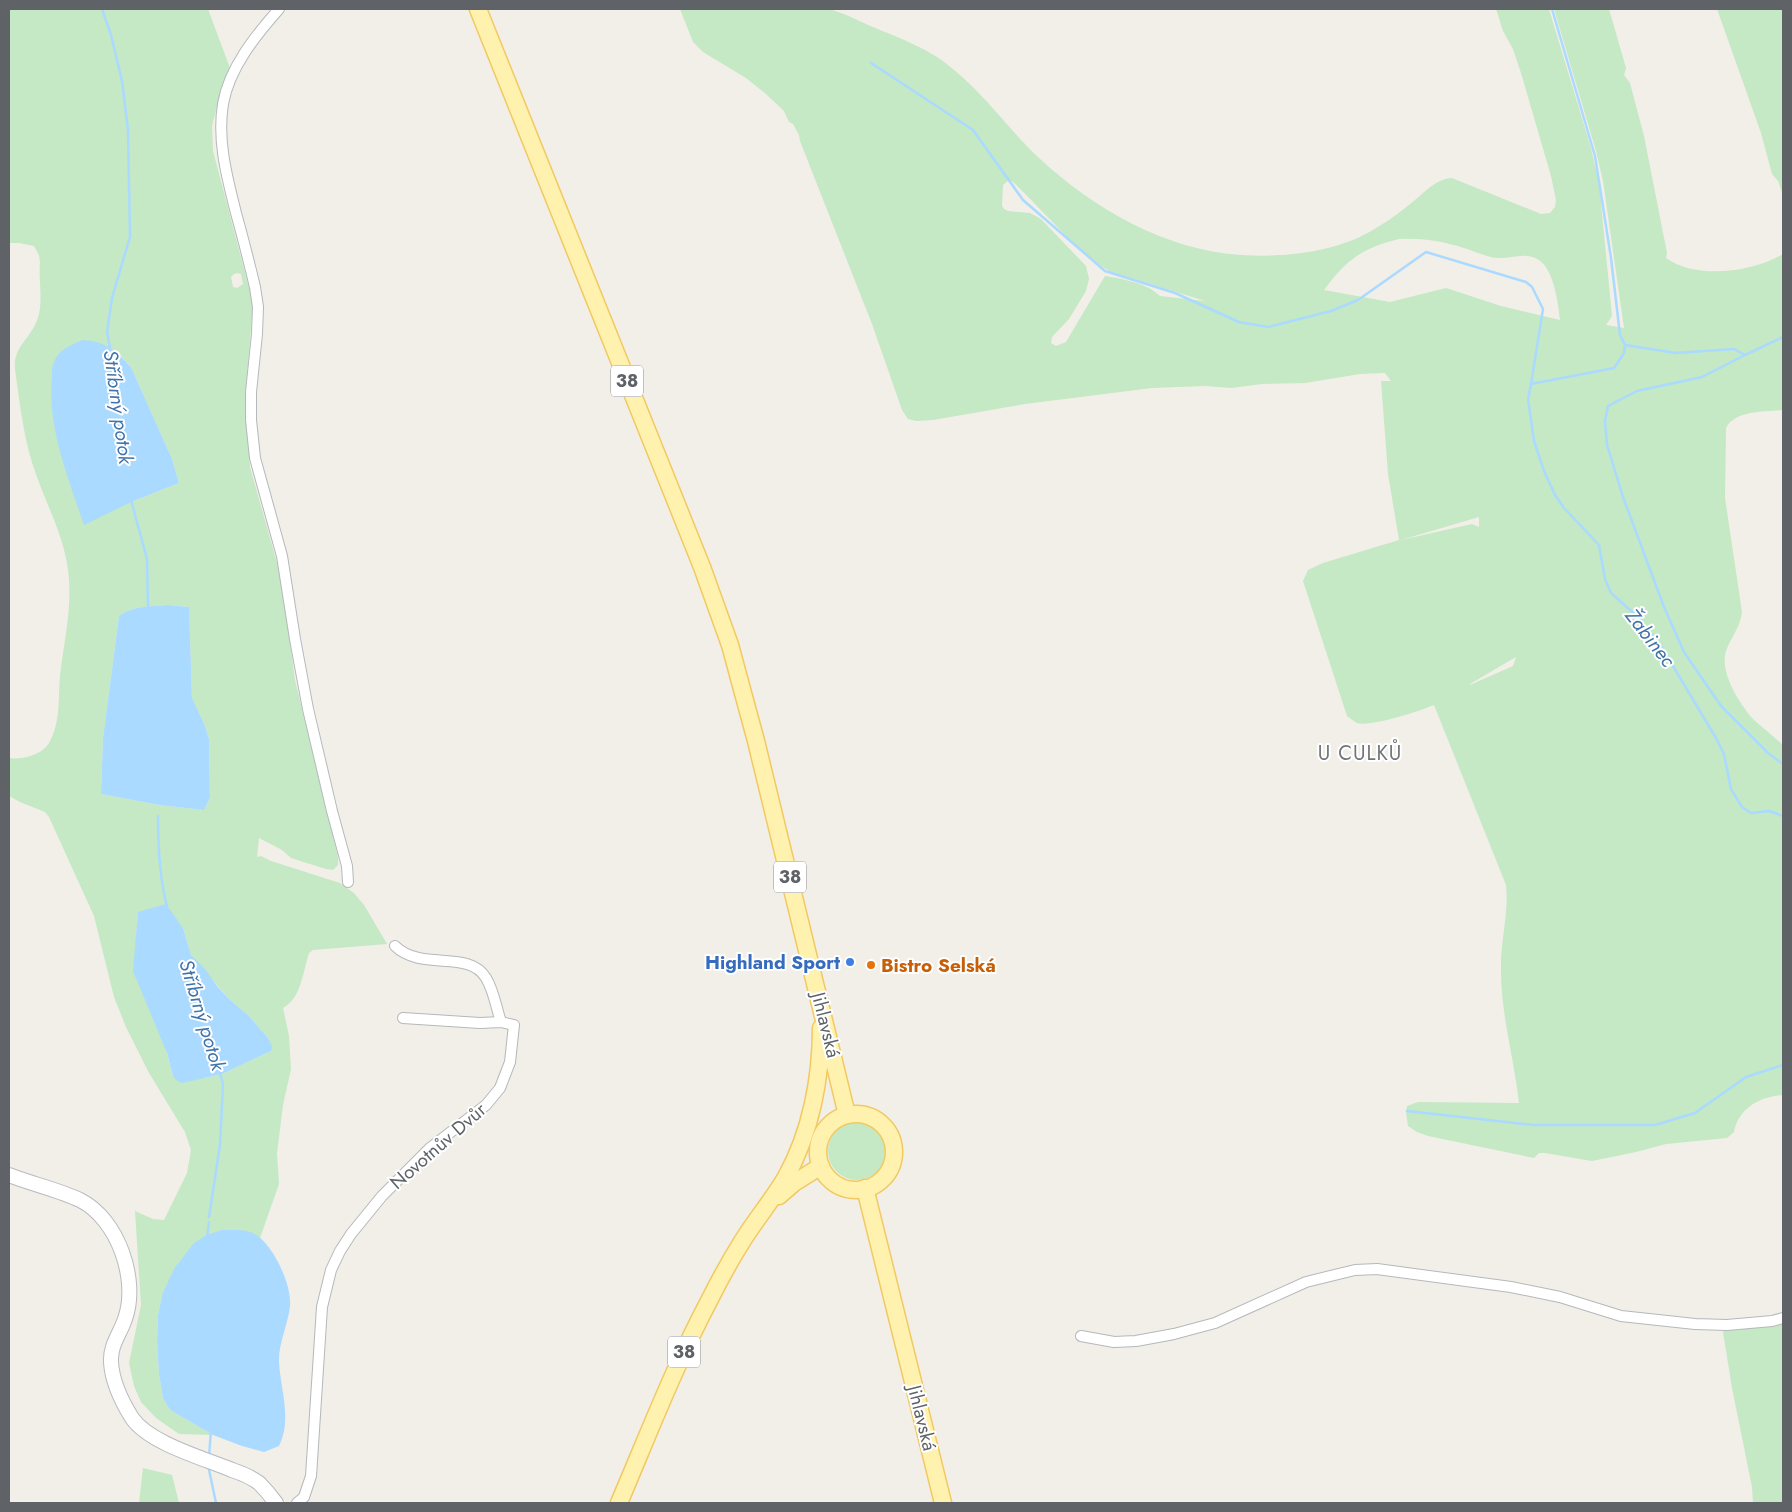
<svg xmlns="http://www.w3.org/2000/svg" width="1792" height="1512" font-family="Jost,sans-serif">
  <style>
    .green { fill: #c5e8c5; fill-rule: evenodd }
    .water { fill: #aadaff }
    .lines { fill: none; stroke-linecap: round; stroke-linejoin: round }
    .stream { stroke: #aadaff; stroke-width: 2.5 }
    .street-casing { stroke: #b5b8bc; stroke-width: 12 }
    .secondary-casing { stroke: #b6babf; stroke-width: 16 }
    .primary-casing { stroke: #f2c960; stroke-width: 19 }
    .street { stroke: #fff; stroke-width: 10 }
    .secondary { stroke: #fff; stroke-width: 14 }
    .primary { stroke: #fff2af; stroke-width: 16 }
    .shop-dot { fill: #3f7fe0; stroke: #fff; stroke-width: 2 }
    .food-dot { fill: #e8710a; stroke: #fff; stroke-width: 2 }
    .labels { text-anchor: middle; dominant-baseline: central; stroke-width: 4; stroke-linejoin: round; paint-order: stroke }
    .shield { fill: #fff; stroke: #8f9295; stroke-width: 1 }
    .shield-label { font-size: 18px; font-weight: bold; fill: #5f6368 }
    .shop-label { font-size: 19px; font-weight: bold; fill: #366cbe; stroke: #fff; text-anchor: end }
    .food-label { font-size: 19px; font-weight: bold; fill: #c56008; stroke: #fff; text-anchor: start }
    .street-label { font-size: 19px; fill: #5f6368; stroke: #fff }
    .water-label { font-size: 20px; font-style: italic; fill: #4174aa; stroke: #fff }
    .neighbourhood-label { font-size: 20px; letter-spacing: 1px; fill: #70757a; stroke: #fff }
  </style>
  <rect width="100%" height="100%" fill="#f1efe8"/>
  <!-- green -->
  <g class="green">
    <path d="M9,9H208L230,68L220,94L212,126L213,151L252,299V316L245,399L250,467L277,563L285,601L295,680L338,857V865L333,870L326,869L291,858L282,850L259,838L257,857L261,856L271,861L340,883L354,893L364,905L387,944L313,950L309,953C303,971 301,999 283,1008L289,1036L291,1069L283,1105L277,1153L279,1184L260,1238C248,1230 237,1230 222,1230L162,1295L158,1315L157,1341L159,1374L163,1398L170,1410L213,1435L179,1434L156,1418L141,1402L134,1386L129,1363L141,1305L135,1211L153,1219L164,1220L187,1173L191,1150L185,1132L149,1073L126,1027L114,997L94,916L49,817L45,812L20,802L9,796V758C22,760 42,755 49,743C61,722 58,699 60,676C64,641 73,606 68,570C64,537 48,508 37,477C24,443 20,405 15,369C13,349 27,341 35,325C45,306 38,283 40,262L39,255L34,246L19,243H9ZM238,273L241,274L243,284L237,288L233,287L231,277L234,274ZM120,355L131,367L172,459L179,483L131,502ZM168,605L189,607L192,699L205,726L209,739L210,798L204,810L159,805L101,794L103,738L119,616C134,605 150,607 168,605ZM138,912L183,928L191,955L228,998L250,1017L268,1038L271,1051L222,1074L205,1078L173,1076L136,939Z"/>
    <path d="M680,9C715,9 750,9 785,9C798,9 815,6 829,9C844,13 859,21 873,27C901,39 931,49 954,70C986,96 1009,130 1039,158C1094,209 1165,250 1241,255C1284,258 1339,252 1376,228C1390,220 1403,210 1415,200C1427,190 1436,179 1452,178L1541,214L1550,213L1555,207L1556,200L1551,176L1521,73L1513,49L1503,31L1496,9H1549L1591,148L1599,183L1612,316L1606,325L1624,328L1603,181L1596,151L1554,9H1609L1626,68L1624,75L1630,83L1644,136L1667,253L1666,258C1696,280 1753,272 1783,254V410C1765,412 1735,410 1726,428L1725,498L1742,612C1740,628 1731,637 1726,651C1719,672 1740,705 1754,720C1763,728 1774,737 1783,745V1095C1761,1096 1738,1108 1734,1132L1727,1138L1666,1144L1636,1152L1592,1161L1545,1153H1539L1534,1158L1428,1136L1417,1132L1408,1126L1406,1112L1407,1106L1418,1102L1519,1103C1514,1057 1500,1012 1501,965C1501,939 1509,911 1506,885L1434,705C1420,711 1371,727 1357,723C1353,721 1350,718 1347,716L1303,581L1308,570L1323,563L1399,540L1388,474L1381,381H1391L1385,373L1360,374L1305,383L1262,384L1231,388L1205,386L1152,388L1025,404L933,420L916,421L908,419L902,410L872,324L800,141L799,135L793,124L789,122L784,111L766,94L746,78L703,52L693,42ZM1009,180L1013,182C1042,209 1077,253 1111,272L1205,301L1160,296C1147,283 1123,279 1105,276L1066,342L1056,346L1051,343L1052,337L1069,319L1086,291L1089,279L1086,266L1041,219L1030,213L1008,211L1004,209L1002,206L1003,185ZM1399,239C1422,238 1442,241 1464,248C1474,251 1486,257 1497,258C1511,259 1525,251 1539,260C1554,270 1558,303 1560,320L1501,306L1446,288L1390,302L1324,290C1346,260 1362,248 1399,239ZM1479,517V527L1472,524L1401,540ZM1516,657L1513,666L1470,685V684Z"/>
    <path d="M1717,9H1783V195L1778,181L1772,174L1761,133Z"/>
    <circle cx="857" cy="1151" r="29"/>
    <path d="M1783,1320V1503H1753L1752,1487L1732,1388L1723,1332L1724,1330Z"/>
    <path d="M143,1468L172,1475L179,1503H139Z"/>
  </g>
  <!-- water -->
  <g class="water">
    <path d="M83,340C107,342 115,350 131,367L172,459L179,483L131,502L84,525C68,477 47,427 52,377C52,372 52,366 54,362C59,349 71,345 83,340Z"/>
    <path d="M168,605L189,607L192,698L205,726L209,739L210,798L204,810L159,805L101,794L103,738L119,616C134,605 150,607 168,605Z"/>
    <path d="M166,904L183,928L191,955L205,969L217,986L228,998L250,1017L268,1038L272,1046L271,1051L222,1074L182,1083L176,1080L173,1076L167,1053L133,971L138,912Z"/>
    <path d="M222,1230C232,1230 244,1229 253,1233C273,1243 292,1285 290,1306C288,1325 278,1344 279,1363C281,1391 292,1420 279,1446L264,1452L242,1446L213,1435L170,1410L163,1398L159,1374L157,1341L158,1315L162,1295L174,1269L194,1243L207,1235Z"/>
  </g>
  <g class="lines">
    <!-- stream -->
    <g class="stream">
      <path d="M102,9L111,35L122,81L128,130L130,237L112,298L107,332L110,348"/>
      <path d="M1552,9L1595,156L1611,258L1620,335L1625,345"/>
      <path d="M871,63L973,130L1023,200L1105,271L1175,293L1239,322L1268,327L1331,311L1358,300L1426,252L1526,282L1532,287L1543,309L1531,384"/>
      <path d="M1783,337L1745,355L1734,349L1676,353L1625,345L1624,353L1614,368L1531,384L1528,399L1534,441L1544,471L1555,495L1564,508L1599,545L1605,579L1611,593L1639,618L1661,646L1716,738L1724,754L1731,789L1742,807L1751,813L1769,811L1783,816"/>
      <path d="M1745,355L1702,377L1637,391L1608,406L1605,421L1607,445L1623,497L1664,607L1684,652L1721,706L1768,753L1783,764"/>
      <path d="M131,500L147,559L148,607"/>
      <path d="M158,816C158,846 159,877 167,906"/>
      <path d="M1407,1111L1533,1125H1655L1695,1113L1746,1077L1783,1065"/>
      <path d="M209,1217L220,1145L223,1084L220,1073"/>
      <path d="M207,1238L209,1222"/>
      <path d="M209,1457L211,1430"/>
      <path d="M208,1465L216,1503"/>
    </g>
    <defs>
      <g id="street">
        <path d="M279,9C256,35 229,68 223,104C217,141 227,177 236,213C243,238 249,262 255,287L258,307L257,334L251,392V420L255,458L282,556L295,639L308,709L332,811L347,866L348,882"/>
        <path d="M395,946C422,972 469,949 486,978C494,991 496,1007 501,1022"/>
        <path d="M1081,1336L1114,1342L1136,1341L1174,1334L1215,1323L1306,1282L1355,1270L1377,1269L1511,1287L1560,1297L1621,1316L1695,1324L1727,1325L1772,1321L1783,1318"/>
        <path d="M297,1503L304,1497L311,1476L322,1307L331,1270L340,1251L351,1234L382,1196L430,1148L486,1105L500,1088L510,1062L514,1025L501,1022L480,1023L403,1018"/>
      </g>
      <path id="secondary" d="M9,1175C32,1184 59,1190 80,1200C118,1219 139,1280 125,1319C120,1334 110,1345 111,1362C112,1381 122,1402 132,1418C149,1443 203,1458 232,1470C241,1473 251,1477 259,1483C265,1489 271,1496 276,1503"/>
      <g id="primary">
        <path d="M478,9L702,567L730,645L756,741L847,1115"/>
        <circle cx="856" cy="1152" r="38"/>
        <path d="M865,1188L943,1503"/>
        <path d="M779,1196L794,1183L821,1166"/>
        <path d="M619,1503C648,1435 675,1365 710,1299C720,1279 731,1259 743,1240C757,1218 773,1199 786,1177C811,1132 821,1078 821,1028"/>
      </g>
    </defs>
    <!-- street casing -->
    <use href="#street" class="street-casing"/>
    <!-- secondary casing -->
    <use href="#secondary" class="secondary-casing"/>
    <!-- primary casing -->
    <use href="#primary" class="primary-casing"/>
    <!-- street -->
    <use href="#street" class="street"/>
    <!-- secondary -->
    <use href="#secondary" class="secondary"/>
    <!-- primary -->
    <use href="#primary" class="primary"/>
  </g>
  <!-- markers -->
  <circle class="shop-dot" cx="850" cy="962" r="5"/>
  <circle class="food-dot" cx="871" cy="965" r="5"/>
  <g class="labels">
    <!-- shield labels -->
    <g class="shield">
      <rect x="611" y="365.5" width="32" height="31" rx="4"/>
      <rect x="774" y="861.5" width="32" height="31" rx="4"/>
      <rect x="668" y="1336.5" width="32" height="31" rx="4"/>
    </g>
    <g class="shield-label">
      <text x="627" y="381">38</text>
      <text x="790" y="877">38</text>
      <text x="684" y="1352">38</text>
    </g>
    <!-- shop labels -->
    <g class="shop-label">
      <text x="840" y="962">Highland Sport</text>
    </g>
    <!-- food labels -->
    <g class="food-label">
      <text x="881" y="965">Bistro Selská</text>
    </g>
    <!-- street labels -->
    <g class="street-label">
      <text transform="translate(826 1025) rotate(76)">Jihlavská</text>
      <text transform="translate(438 1146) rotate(-41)">Novotnův Dvůr</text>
      <text transform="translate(922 1418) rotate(76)">Jihlavská</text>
    </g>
    <!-- water labels -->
    <g class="water-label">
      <text transform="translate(118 407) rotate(82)">Stříbrný potok</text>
      <text transform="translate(1650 638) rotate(52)">Žabinec</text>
      <text transform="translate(202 1015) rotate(73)">Stříbrný potok</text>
    </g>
    <!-- neighbourhood labels -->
    <g class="neighbourhood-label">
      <text x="1360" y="753">U CULKŮ</text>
    </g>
  </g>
  <!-- border -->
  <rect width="1792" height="1512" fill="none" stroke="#5f6368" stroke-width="20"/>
</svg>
